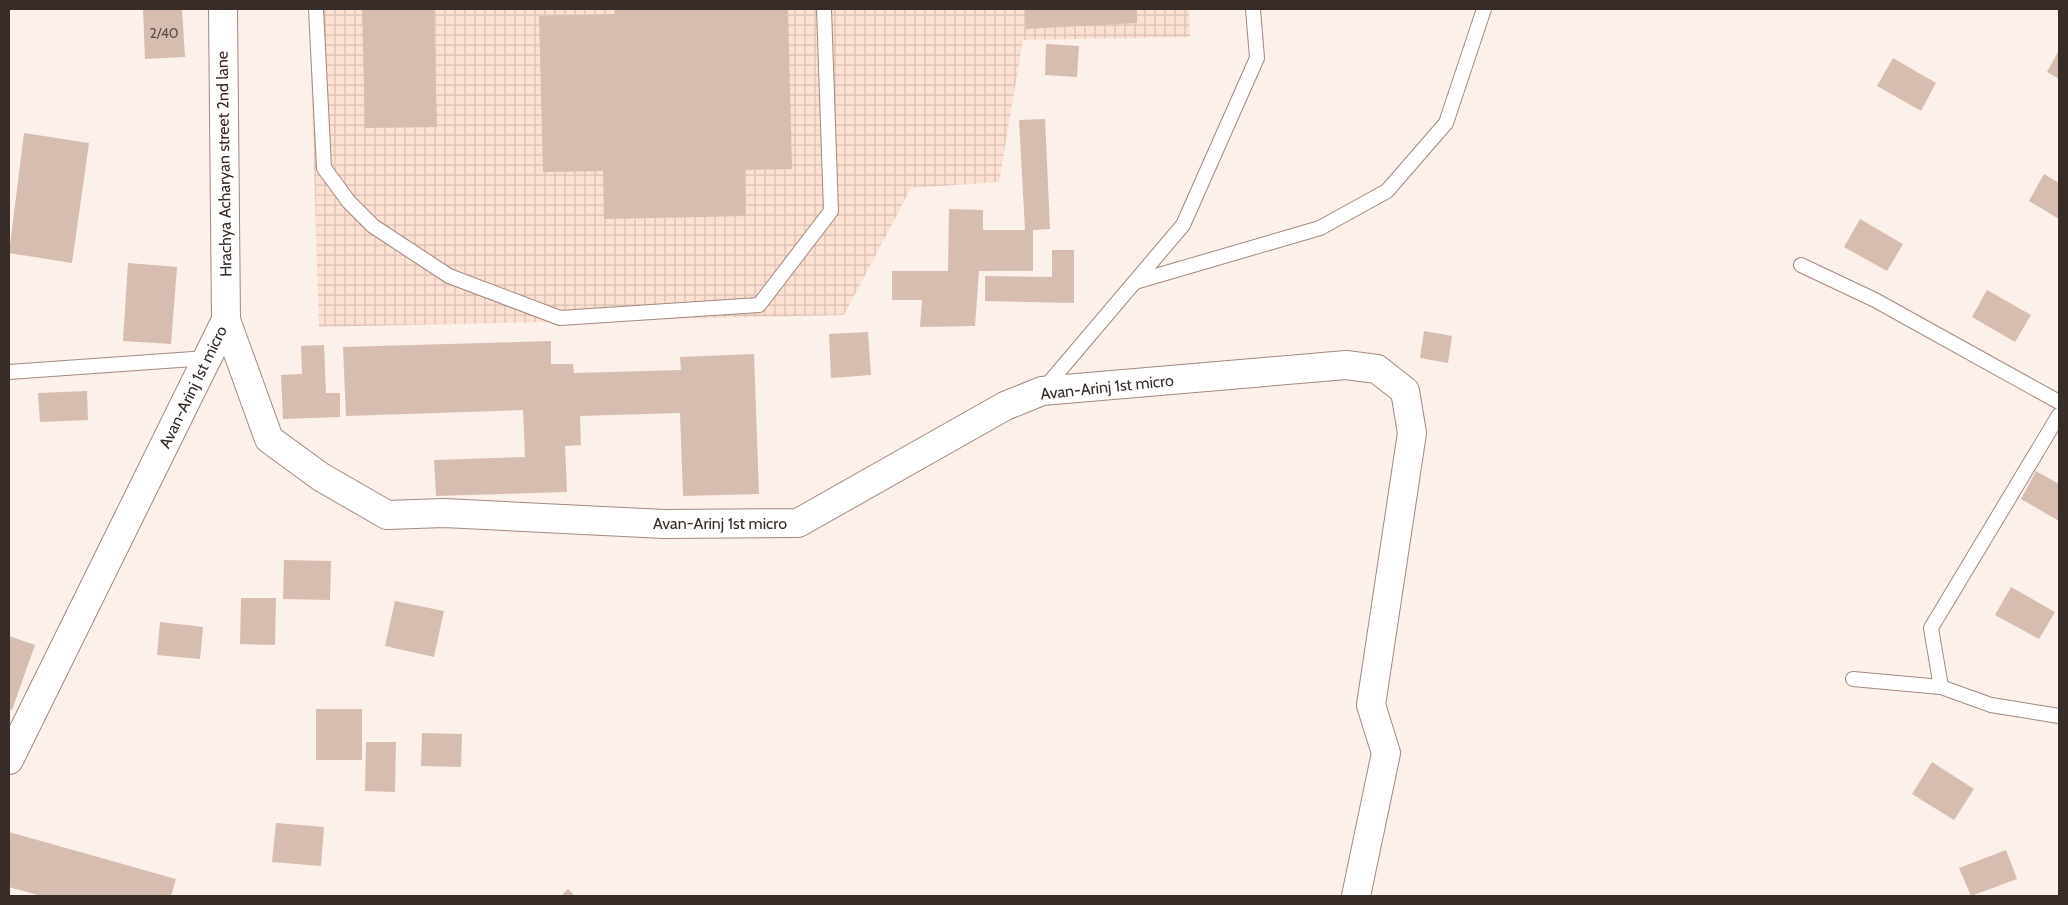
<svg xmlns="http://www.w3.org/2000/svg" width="2068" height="905" font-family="Cabin,sans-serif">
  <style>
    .industrial { fill: url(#industrial-grid) }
    .building { fill: #d7bdb0 }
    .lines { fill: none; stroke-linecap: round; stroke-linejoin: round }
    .service-casing { stroke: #a2897d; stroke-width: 16 }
    .minor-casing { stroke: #a2897d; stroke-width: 30 }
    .tertiary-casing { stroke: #a2897d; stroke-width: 30 }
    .service { stroke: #fff; stroke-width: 14 }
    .minor { stroke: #fff; stroke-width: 28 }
    .tertiary { stroke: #fff; stroke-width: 28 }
    .labels { text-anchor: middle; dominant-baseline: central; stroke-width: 4; stroke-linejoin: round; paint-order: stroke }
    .number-label { font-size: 14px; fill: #5f5049 }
    .street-label { font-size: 16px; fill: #372c27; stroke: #fff }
  </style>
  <defs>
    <pattern id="industrial-grid" width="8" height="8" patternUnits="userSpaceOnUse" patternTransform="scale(1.25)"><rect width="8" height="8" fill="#fce0d2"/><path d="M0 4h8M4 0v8" fill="none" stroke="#d9c0b4"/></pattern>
  </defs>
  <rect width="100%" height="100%" fill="#fbf0ea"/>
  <!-- industrial -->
  <path class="industrial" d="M309,9H1189L1190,37L1023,40L999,182L911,188L844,315L319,327Z"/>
  <!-- building -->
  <g class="building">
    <path d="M143,9H182L185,57L145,59Z"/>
    <path d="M434,9L437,127L365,128L362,10Z"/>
    <path d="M615,9H788L792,169L745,170L746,216L604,219L603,171L543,172L539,16L615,14Z"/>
    <path d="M1025,9H1137V23L1026,29Z"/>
    <path d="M1046,44L1079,46L1077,77L1045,75Z"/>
    <path d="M2059,50V79L2047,72Z"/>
    <path d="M1893,58L1936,83L1921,111L1877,86Z"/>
    <path d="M1045,119L1050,229L1033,230V271H979L975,326L920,327L922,300H892V271H948L949,209L983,210V230H1025L1019,120Z"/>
    <path d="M24,133L89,143L72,263L9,253Z"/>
    <path d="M2044,174L2059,183V219L2029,201Z"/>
    <path d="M1860,219L1903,244L1887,271L1844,247Z"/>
    <path d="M1052,250H1074V303L985,301V276L1052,277Z"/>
    <path d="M128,263L177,267L171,344L123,341Z"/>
    <path d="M1987,290L2031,315L2015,342L1972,317Z"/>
    <path d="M1424,331L1452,336L1448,363L1420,358Z"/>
    <path d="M868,332L871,375L831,378L829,334Z"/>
    <path d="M551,341V364H573L574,373L681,370L680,357L754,354L759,494L683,496L680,413L580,416L581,445L565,446L567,492L436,496L434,460L525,457L523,410L346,416L343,347Z"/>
    <path d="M324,345L326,393H340V417L283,419L281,375L302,374L301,346Z"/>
    <path d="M87,391L88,420L40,422L38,393Z"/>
    <path d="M2036,471L2059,484V521L2021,499Z"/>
    <path d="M284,560L331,561L330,600L283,599Z"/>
    <path d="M2011,587L2055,612L2039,639L1995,615Z"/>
    <path d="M241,598H276L275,645L240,644Z"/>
    <path d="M395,601L444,611L434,657L385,646Z"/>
    <path d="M160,622L203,627L200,659L157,655Z"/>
    <path d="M9,636L35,645L12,710L9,709Z"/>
    <rect x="316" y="709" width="46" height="51"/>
    <path d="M422,733L462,734L461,767L421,766Z"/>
    <path d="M366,742H396L395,792L365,791Z"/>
    <path d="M1932,762L1974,789L1954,820L1912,794Z"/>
    <path d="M276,823L324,827L321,866L272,862Z"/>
    <path d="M9,832L176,879L171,896H41L9,887Z"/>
    <path d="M2006,850L2017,879L1971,896L1959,868Z"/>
    <path d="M568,889L575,896H561Z"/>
  </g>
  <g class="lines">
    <defs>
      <g id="service">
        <path d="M316,9L324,168L349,202L373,226L449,276L560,318L759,305L831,211L824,9"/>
        <path d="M1801,265L1875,300L2059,402"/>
        <path d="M1135,282L1320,228L1387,191L1446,123L1484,9"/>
        <path d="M9,372L207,358"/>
        <path d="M1043,390L1183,225L1257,58L1253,9"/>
        <path d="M1853,679L1941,687L1991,705L2059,716"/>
        <path d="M1941,687L1931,628L2059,415"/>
      </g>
      <path id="minor" d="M9,760L226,320L269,439L321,477L387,515L444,513L664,524L798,523L1005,406L1042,391L1346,365L1377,369L1405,391L1412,433L1371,705L1386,753L1356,896"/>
      <path id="tertiary" d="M223,9L226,320"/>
    </defs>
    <!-- service casing -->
    <use href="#service" class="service-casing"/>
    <!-- minor casing -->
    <use href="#minor" class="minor-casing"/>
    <!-- tertiary casing -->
    <use href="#tertiary" class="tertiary-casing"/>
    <!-- service -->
    <use href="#service" class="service"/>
    <!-- minor -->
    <use href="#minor" class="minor"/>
    <!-- tertiary -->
    <use href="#tertiary" class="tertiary"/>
  </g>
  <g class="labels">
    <!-- number labels -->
    <g class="number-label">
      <text x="164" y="33">2/40</text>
    </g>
    <!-- street labels -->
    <g class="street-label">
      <text transform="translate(224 164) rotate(-91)">Hrachya Acharyan street 2nd lane</text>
      <text transform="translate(193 387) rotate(-64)">Avan-Arinj 1st micro</text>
      <text transform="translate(1107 387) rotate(-6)">Avan-Arinj 1st micro</text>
      <text x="720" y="523">Avan-Arinj 1st micro</text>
    </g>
  </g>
  <!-- border -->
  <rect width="2068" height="905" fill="none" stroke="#372c27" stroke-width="20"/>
</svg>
